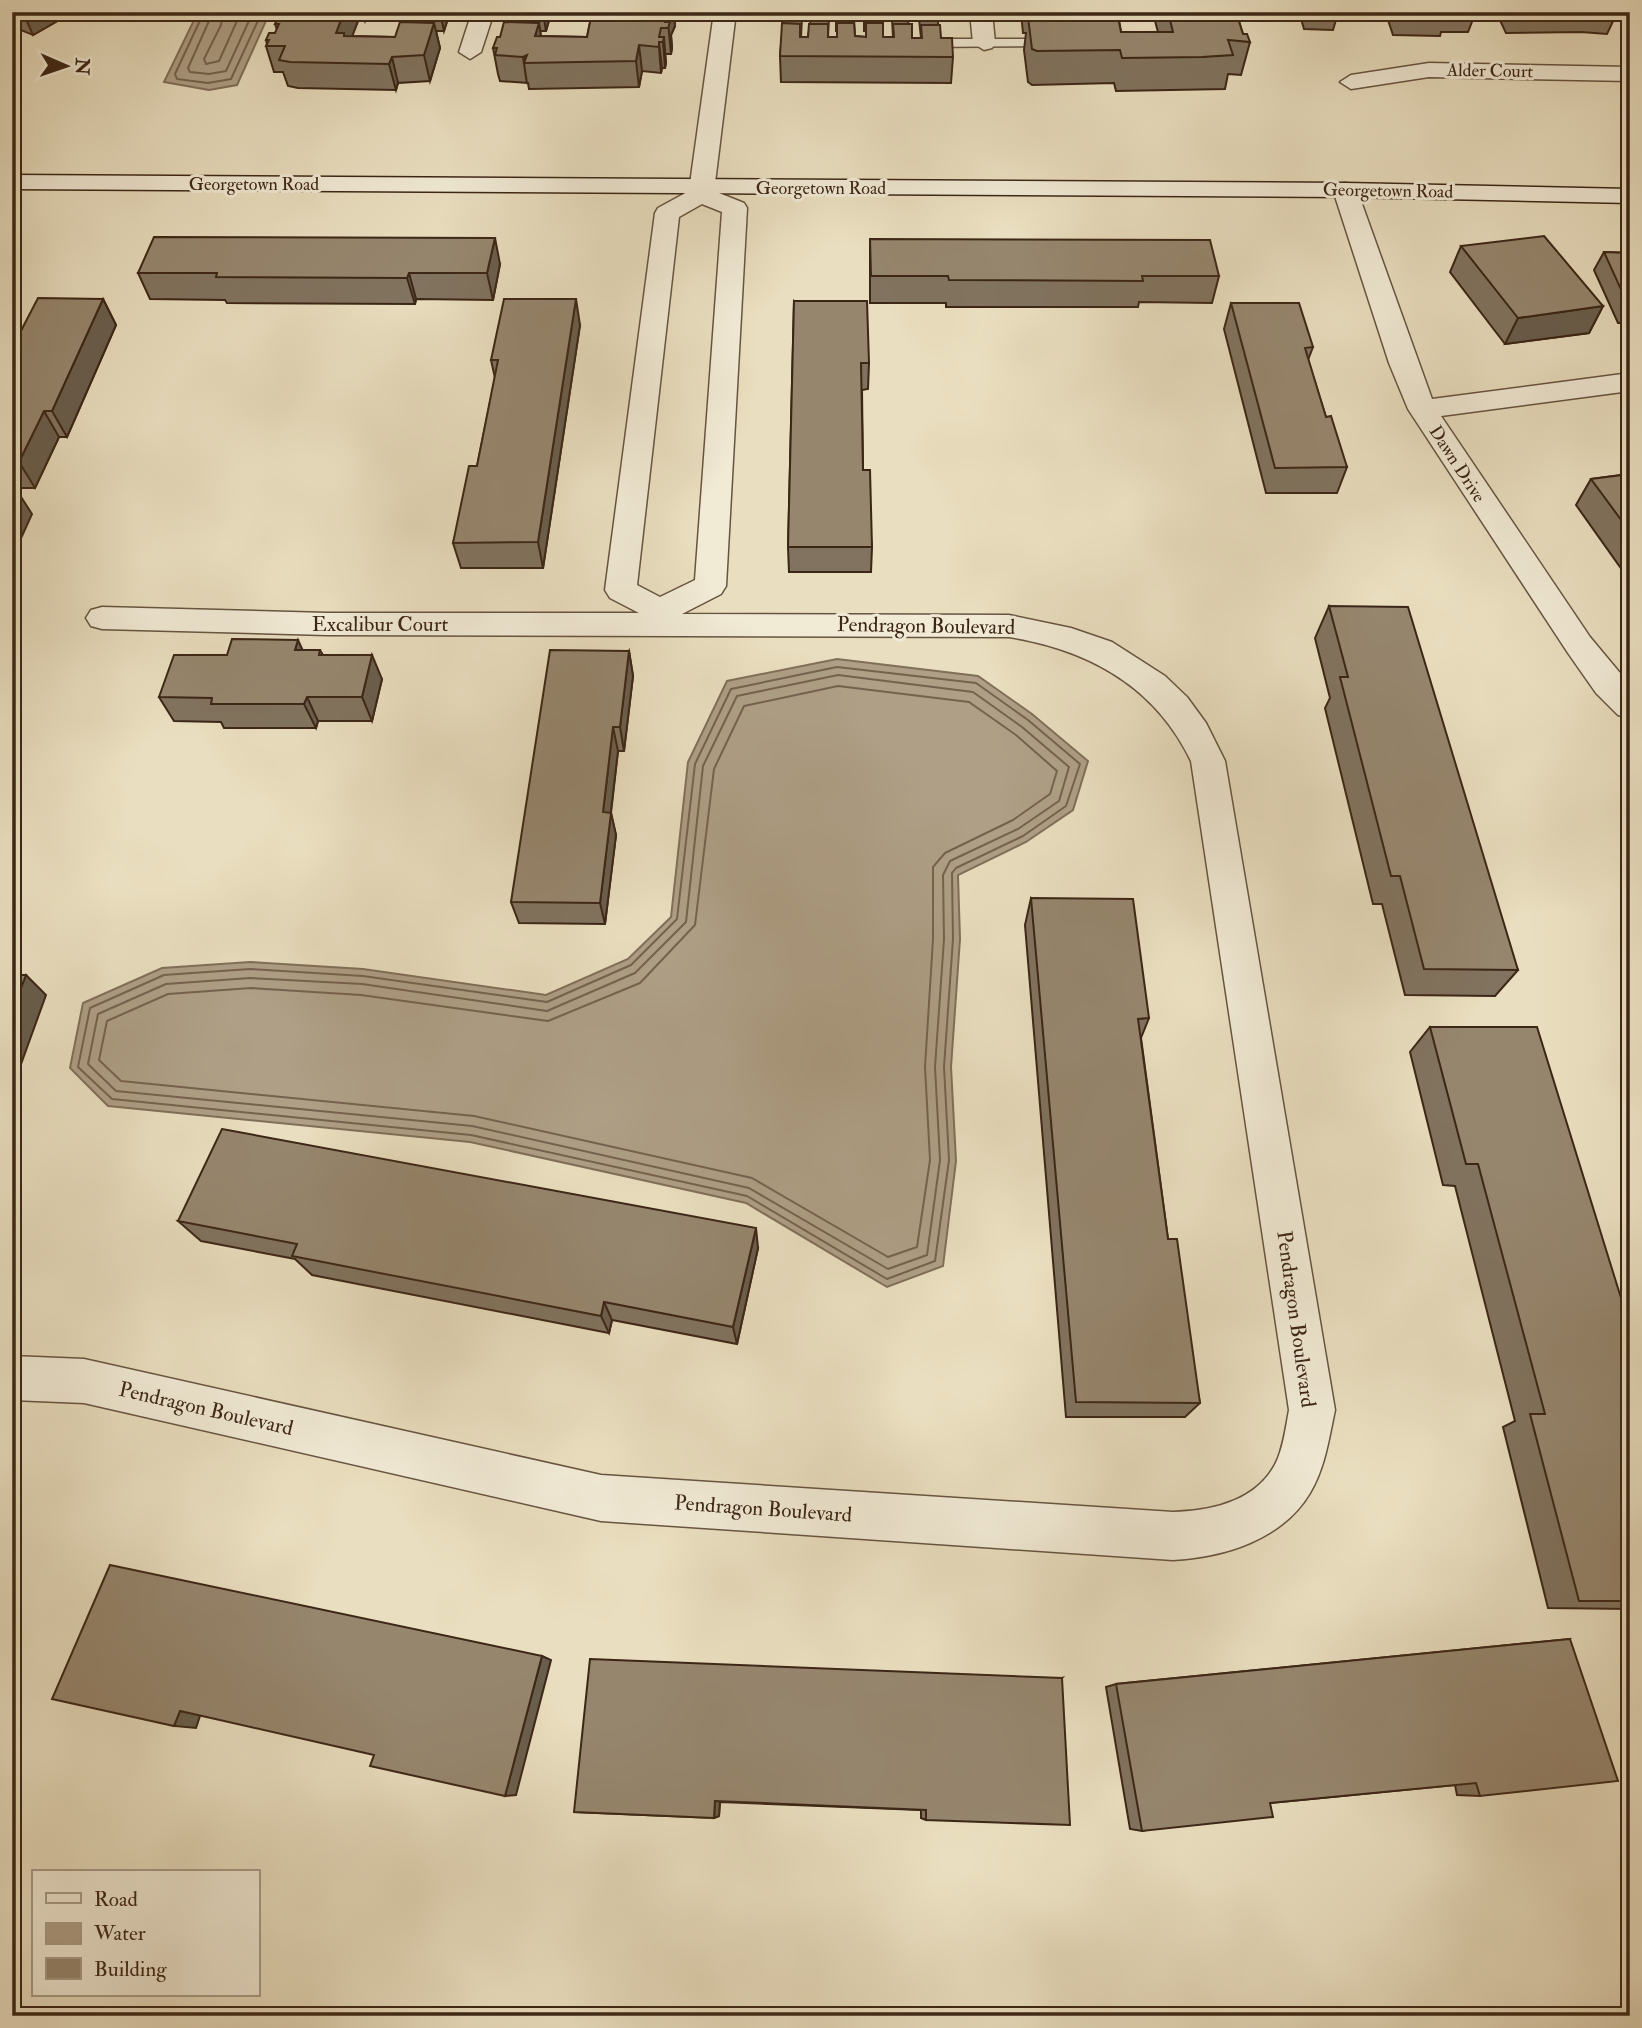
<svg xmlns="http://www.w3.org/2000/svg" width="1642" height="2028" font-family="'IM FELL Double Pica',serif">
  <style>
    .water { fill: #ae9f86; stroke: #806f59; stroke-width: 2 }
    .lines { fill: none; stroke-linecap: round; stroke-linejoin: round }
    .shore { stroke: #75624e; stroke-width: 2 }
    .lane-casing { stroke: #675440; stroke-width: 3 }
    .street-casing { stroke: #675440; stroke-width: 3 }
    .secondary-casing { stroke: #3c2616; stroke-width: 3 }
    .lane { fill: #f1ead5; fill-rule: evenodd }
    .street { fill: #f1ead5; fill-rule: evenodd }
    .secondary { fill: #f1ead5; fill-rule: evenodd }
    .wall { fill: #81735f; stroke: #3c2616; stroke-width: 2; fill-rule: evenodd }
    .shaded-wall { fill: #695e4d; stroke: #3c2616; stroke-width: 2 }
    .building { fill: #96866e; stroke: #3c2616; stroke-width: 2 }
    .labels { text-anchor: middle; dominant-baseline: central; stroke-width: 6; stroke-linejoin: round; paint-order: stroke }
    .far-street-label { font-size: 18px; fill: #3c2616; stroke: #f1ead5 }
    .street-label { font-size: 21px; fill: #3c2616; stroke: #f1ead5 }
  </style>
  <rect width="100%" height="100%" fill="#e9debf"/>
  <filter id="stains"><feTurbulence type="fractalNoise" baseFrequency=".00286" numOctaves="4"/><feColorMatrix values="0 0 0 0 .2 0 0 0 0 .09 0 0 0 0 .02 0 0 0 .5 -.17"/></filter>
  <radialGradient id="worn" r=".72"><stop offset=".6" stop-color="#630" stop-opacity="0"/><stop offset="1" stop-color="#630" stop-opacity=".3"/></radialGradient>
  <!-- water -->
  <g class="water">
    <path d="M198,12H270L237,85L209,90L164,82Z"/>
    <path d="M837,659L978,676L1032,714L1088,761L1073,810L1026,842L958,875L960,939L951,1067L956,1161L943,1266L887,1287L746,1203L470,1142L108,1106L70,1068L83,1003L162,968L250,962L363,969L546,995L628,959L671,917L688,762L727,681Z"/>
  </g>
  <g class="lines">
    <!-- shore -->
    <g class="shore">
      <path d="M204,12L175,74L177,79L208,83L231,79L262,12"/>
      <path d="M213,12L188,68L190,72L209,74L226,71L253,12"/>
      <path d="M223,12L221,25L204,59L206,64L219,61L241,12"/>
      <path d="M837,667L976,683L1028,720L1080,764L1066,806L1023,836L956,868L952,873L953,939L944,1067L949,1160L935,1261L887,1279L747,1196L471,1135L112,1099L78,1067L90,1008L164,975L250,969L363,976L547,1002L631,965L677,919L695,764L731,689Z"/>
      <path d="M838,675L973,692L1022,727L1069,767L1059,801L1018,829L950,861L943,875L944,939L935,1067L940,1160L927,1255L888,1269L749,1188L472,1126L116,1091L88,1064L98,1014L166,984L250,978L362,984L547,1011L635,973L686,922L703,766L737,696Z"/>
      <path d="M838,686L969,702L1016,735L1057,771L1050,794L1013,820L945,853L933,867V939L925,1067L930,1160L917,1247L888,1257L752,1178L474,1116L121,1081L99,1060L107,1021L168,994L251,988L361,995L548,1021L640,983L695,925L714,769L744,706Z"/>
    </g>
    <defs>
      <path id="lane" d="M1057,39L1062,40V46L922,47L915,43L922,39Z"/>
      <g id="street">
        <path d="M472,12H494L481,52L470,59L459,52Z"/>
        <path d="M714,12H736L714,191L744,203L747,208L726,586L721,594L682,614L1009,615L1071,628L1112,642L1165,676L1187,697L1206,723L1225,761L1335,1410C1329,1438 1325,1468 1310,1493C1282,1540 1224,1557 1173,1560L601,1521L84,1403L12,1400V1356L84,1359L601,1475L1173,1512C1213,1511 1261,1500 1278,1458C1284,1443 1286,1426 1289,1410L1191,761C1155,686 1089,650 1009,637L327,635L102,629L91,626L86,618L91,610L102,607L327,613H639L610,598L605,590L655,213L658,208L689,191ZM702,204L722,212L695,580L660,597L637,585L679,217Z"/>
        <path d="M970,12H992L995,43L992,48L984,50L973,43Z"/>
        <path d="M1429,63L1630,67V81L1429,77L1351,89L1340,82L1351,75Z"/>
        <path d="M1345,183L1354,185L1357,190L1432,399L1630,373V391L1441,416L1590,637L1630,685V718L1618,715L1596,693L1568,653L1408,409L1389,363L1333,190L1336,185Z"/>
      </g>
      <path id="secondary" d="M12,175L1345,183L1630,189V203L1345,197L12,189Z"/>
    </defs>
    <!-- lane casing -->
    <use href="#lane" class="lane-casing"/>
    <!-- street casing -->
    <use href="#street" class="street-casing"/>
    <!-- secondary casing -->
    <use href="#secondary" class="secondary-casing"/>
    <!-- lane -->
    <use href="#lane" class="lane"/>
    <!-- street -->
    <use href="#street" class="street"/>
    <!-- secondary -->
    <use href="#secondary" class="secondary"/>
  </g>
  <!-- wall -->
  <g class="wall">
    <path d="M12,12H73L33,35L21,30L14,34L12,33Z"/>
    <path d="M280,12H450L444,31H436L440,48L430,81L398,83L396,90L298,88L288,86L283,72H274L266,46L267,44L266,40L275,33L277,30L275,24L281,15ZM366,18H408L409,22L395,37L352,36L358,21H365Z"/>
    <path d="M509,12H674L675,26L671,35L672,48L671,54H665L666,63L665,68H662L661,73L642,71L639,87L529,89L528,83L500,81L498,74L493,48L511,22ZM550,17L591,18L587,37L541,36L540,31H546Z"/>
    <path d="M783,12H948L947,19H938V25L941,38L953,57L951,83L781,82L780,56L783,23ZM802,18H811L808,37H801ZM829,18H836V31H837V37H828ZM854,19H864V31H866V37L855,36ZM881,19H892L893,37H883ZM909,19H919L921,38H912L908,24Z"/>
    <path d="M1021,12H1236L1243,34L1250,42L1241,75L1228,74L1225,89L1116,91L1114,83L1032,85L1028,82L1024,50L1026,33H1023ZM1119,20L1155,21L1158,32H1121Z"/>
    <path d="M1299,12H1368L1366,21L1336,20L1333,30L1304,29Z"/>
    <path d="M1387,12H1474L1475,14L1468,32H1441L1440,36L1393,35L1388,20L1389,17Z"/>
    <path d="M1496,12H1612L1615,17L1607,34L1581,32L1506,33Z"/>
    <path d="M870,239L1219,276L1212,303L1139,302L1138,307H946V303H870Z"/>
    <path d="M1461,246L1603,306L1589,333L1505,344L1450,272Z"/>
    <path d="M1604,252L1630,253V323H1618L1594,270Z"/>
    <path d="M500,264L493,300L416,299L415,304L227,303L225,300L150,299L138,273Z"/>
    <path d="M103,299L116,325L67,437H59L35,488H12V358L15,354L12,348Z"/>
    <path d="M794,301L869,363L868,389L862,390L863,470L872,547L871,572H789L788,547Z"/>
    <path d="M1231,303L1313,347L1308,360L1326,417L1347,467L1337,493H1266L1224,329Z"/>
    <path d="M580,325L543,568H461L453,543L477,466L495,378L491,360Z"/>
    <path d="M1630,474V581L1576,505L1591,479Z"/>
    <path d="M1329,606L1518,970L1495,996L1405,995L1382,904H1373L1325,708L1330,698L1315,638Z"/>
    <path d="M302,650H320L323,655L382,679L372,721H318L316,728H224L221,722L174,721L159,697L227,655Z"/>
    <path d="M629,651L633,676L624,751H618L611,813L616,835L605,924L519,923L511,902Z"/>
    <path d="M1031,898L1149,1018L1141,1038L1168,1239L1200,1403L1185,1417H1066L1025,925Z"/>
    <path d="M1430,1027L1630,1327V1609L1548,1608L1503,1427L1515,1421L1455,1186L1443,1185L1410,1052Z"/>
    <path d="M178,1221L758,1248L737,1344L612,1320L609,1333L312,1275L295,1259L201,1241Z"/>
    <path d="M1570,1639L1480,1796L1457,1795L1455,1785L1270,1803L1142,1831L1130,1829L1106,1687L1116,1684Z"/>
    <path d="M1062,1678L926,1820L921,1818V1810L720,1802L719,1816L714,1818L574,1812Z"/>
  </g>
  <!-- shaded-wall -->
  <g class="shaded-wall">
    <path d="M13,12L21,30L14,34L12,31Z"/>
    <path d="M33,12H73L33,35L25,17Z"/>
    <path d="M344,12H355L358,21L348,47L336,33Z"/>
    <path d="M362,12H365L366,18L365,21Z"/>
    <path d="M440,12H450L444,31Z"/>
    <path d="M543,12H549L550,17L546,31Z"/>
    <path d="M667,12H674L675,26L671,35L672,48L671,54Z"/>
    <path d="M434,23L440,48L430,81L424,55Z"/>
    <path d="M539,23L543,49L535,36Z"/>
    <path d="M664,37L666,63L665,68L663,42Z"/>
    <path d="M659,42L662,68L661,73L659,47Z"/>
    <path d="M639,45L642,71L639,87L636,61Z"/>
    <path d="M527,55L524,63L527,84L523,57Z"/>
    <path d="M392,57L398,83L396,90L389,64Z"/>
    <path d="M495,238L500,264L493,300L487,273Z"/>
    <path d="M409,273L416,299L415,304L407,278Z"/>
    <path d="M103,299L116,325L67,437L52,411Z"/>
    <path d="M576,299L580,325L543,568L538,542Z"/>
    <path d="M1603,306L1589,333L1505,344L1518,318Z"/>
    <path d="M44,411L59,437L35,488L19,462Z"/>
    <path d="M16,489L32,514L12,558V496Z"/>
    <path d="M298,640L309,664L295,650Z"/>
    <path d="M629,651L633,676L624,751L620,727Z"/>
    <path d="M372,655L382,679L372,721L362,697Z"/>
    <path d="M307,697L318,721L316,728L304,704Z"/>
    <path d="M613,727L618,751L608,835L603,812Z"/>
    <path d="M611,813L616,835L605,924L600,903Z"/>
    <path d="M26,975L46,995L16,1078L12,1075V1011Z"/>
    <path d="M756,1228L758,1248L737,1344L733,1327Z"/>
    <path d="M604,1302L612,1320L609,1333L601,1316Z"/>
    <path d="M542,1656L551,1660L516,1795L505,1796Z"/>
    <path d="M180,1711L201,1713L196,1728L174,1726Z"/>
    <path d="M720,1800L719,1816L714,1818L715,1801Z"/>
  </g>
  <!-- building -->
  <g class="building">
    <path d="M13,12H33L25,17Z"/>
    <path d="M282,12H344L336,33H344V36L395,37L400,22L434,23L424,55L392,57L389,64L290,62L279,60L285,46H266L269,40H266L269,33H275L279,24H275Z"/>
    <path d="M592,12H662V16L666,17L665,22H670L668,28H661L659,37H664L663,42H659V47L639,45L636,61L524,63L527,55L523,57L495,55L497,48H493L497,37H500L504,22L539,23L535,36L587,37Z"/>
    <path d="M1168,12H1236L1243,34H1247L1250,42L1228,40L1233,55L1202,57L1122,58L1120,50L1037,51L1032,49L1028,17H1118L1121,32H1173Z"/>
    <path d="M1397,12H1474L1475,14H1444L1446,18L1399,17Z"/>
    <path d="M1512,12H1612L1615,17L1589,15H1513Z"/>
    <path d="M782,23L800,24V37H808L809,24H828V37H837V23H854L855,36L866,37V23H883V37H894L893,24H912V38H922L921,25H940L941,38H952L953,57L780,56Z"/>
    <path d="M1544,236L1603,306L1518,318L1461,246Z"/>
    <path d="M154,237L495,238L487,273H409L407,278L216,277L217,273H138Z"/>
    <path d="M870,239L1210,240L1219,276H1142L1143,281L949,280L948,276H871Z"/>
    <path d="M1604,252L1630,253V305H1628Z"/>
    <path d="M38,298L103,299L52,411H44L19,462H12V358L18,349L12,348Z"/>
    <path d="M504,299H576L538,542L453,543L469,466H477L498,360H491Z"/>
    <path d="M794,301H867L869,363H861L863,470H870L872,547H788Z"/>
    <path d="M1231,303H1299L1313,347L1305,348L1326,417L1331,416L1347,467L1275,468Z"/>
    <path d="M1630,474V532L1591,479Z"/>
    <path d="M1329,606L1408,607L1518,970L1424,969L1400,876H1391L1340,677H1348Z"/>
    <path d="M232,639L298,640L295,650H320L319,655H372L362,697H307L304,704H211L212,698L159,697L174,655H227Z"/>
    <path d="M550,650L629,651L620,727H613L603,812L611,813L600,903L511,902Z"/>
    <path d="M1031,898L1133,899L1149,1018L1138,1019L1168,1239H1177L1200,1403L1076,1402Z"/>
    <path d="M12,975H26L12,1011Z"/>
    <path d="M1430,1027H1537L1630,1327V1601H1579L1530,1414H1545L1478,1164H1466Z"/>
    <path d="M222,1129L756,1228L733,1327L604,1302L601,1316L292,1256L297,1244L178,1221Z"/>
    <path d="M110,1565L542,1656L505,1796L370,1766L374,1755L180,1711L174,1726L52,1699Z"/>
    <path d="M1570,1639L1618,1781L1480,1796L1476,1783L1270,1803L1273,1817L1142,1831L1116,1684Z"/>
    <path d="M590,1659L1062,1678L1070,1825L926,1820V1810L715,1801L714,1818L574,1812Z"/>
  </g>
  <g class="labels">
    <!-- far-street labels -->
    <g class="far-street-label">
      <text transform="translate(1490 71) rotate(1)">Alder Court</text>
      <text x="254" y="184">Georgetown Road</text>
      <text x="821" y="188">Georgetown Road</text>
      <text transform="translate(1388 191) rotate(1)">Georgetown Road</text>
      <text transform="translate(1457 464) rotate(57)">Dawn Drive</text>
    </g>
    <!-- street labels -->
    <g class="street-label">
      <text x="380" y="624">Excalibur Court</text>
      <text transform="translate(926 626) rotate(1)">Pendragon Boulevard</text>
      <text transform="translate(1296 1319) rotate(82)">Pendragon Boulevard</text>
      <text transform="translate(206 1409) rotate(13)">Pendragon Boulevard</text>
      <text transform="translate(763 1509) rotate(4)">Pendragon Boulevard</text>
    </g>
  </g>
  <!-- margin -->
  <rect width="1642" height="2028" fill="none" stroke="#e9debf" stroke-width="42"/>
  <rect x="14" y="14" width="1614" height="2000" fill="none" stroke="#3c2616" stroke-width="3.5"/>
  <rect x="21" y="21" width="1600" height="1986" fill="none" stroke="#3c2616" stroke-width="2"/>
  <!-- legend -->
  <rect x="32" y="1870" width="228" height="126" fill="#f1ead5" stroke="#a99c89" stroke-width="2"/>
  <rect x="46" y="1893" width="35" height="10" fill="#f1ead5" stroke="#a99c89" stroke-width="2"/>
  <text x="94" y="1906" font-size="21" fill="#3c2616">Road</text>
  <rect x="46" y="1923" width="35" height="21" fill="#ae9f86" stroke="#a99c89" stroke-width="2"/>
  <text x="94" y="1940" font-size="21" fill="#3c2616">Water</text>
  <rect x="46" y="1958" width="35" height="21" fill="#96866e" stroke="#a99c89" stroke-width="2"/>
  <text x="94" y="1976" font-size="21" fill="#3c2616">Building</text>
  <!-- north arrow -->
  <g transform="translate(66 66) rotate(92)" stroke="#f1ead5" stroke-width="5" paint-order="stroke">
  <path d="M0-5L12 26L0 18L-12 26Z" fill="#3c2616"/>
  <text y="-10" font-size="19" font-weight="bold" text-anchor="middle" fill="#3c2616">N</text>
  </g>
  <rect width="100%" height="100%" filter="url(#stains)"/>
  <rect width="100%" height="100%" fill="url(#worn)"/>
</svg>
